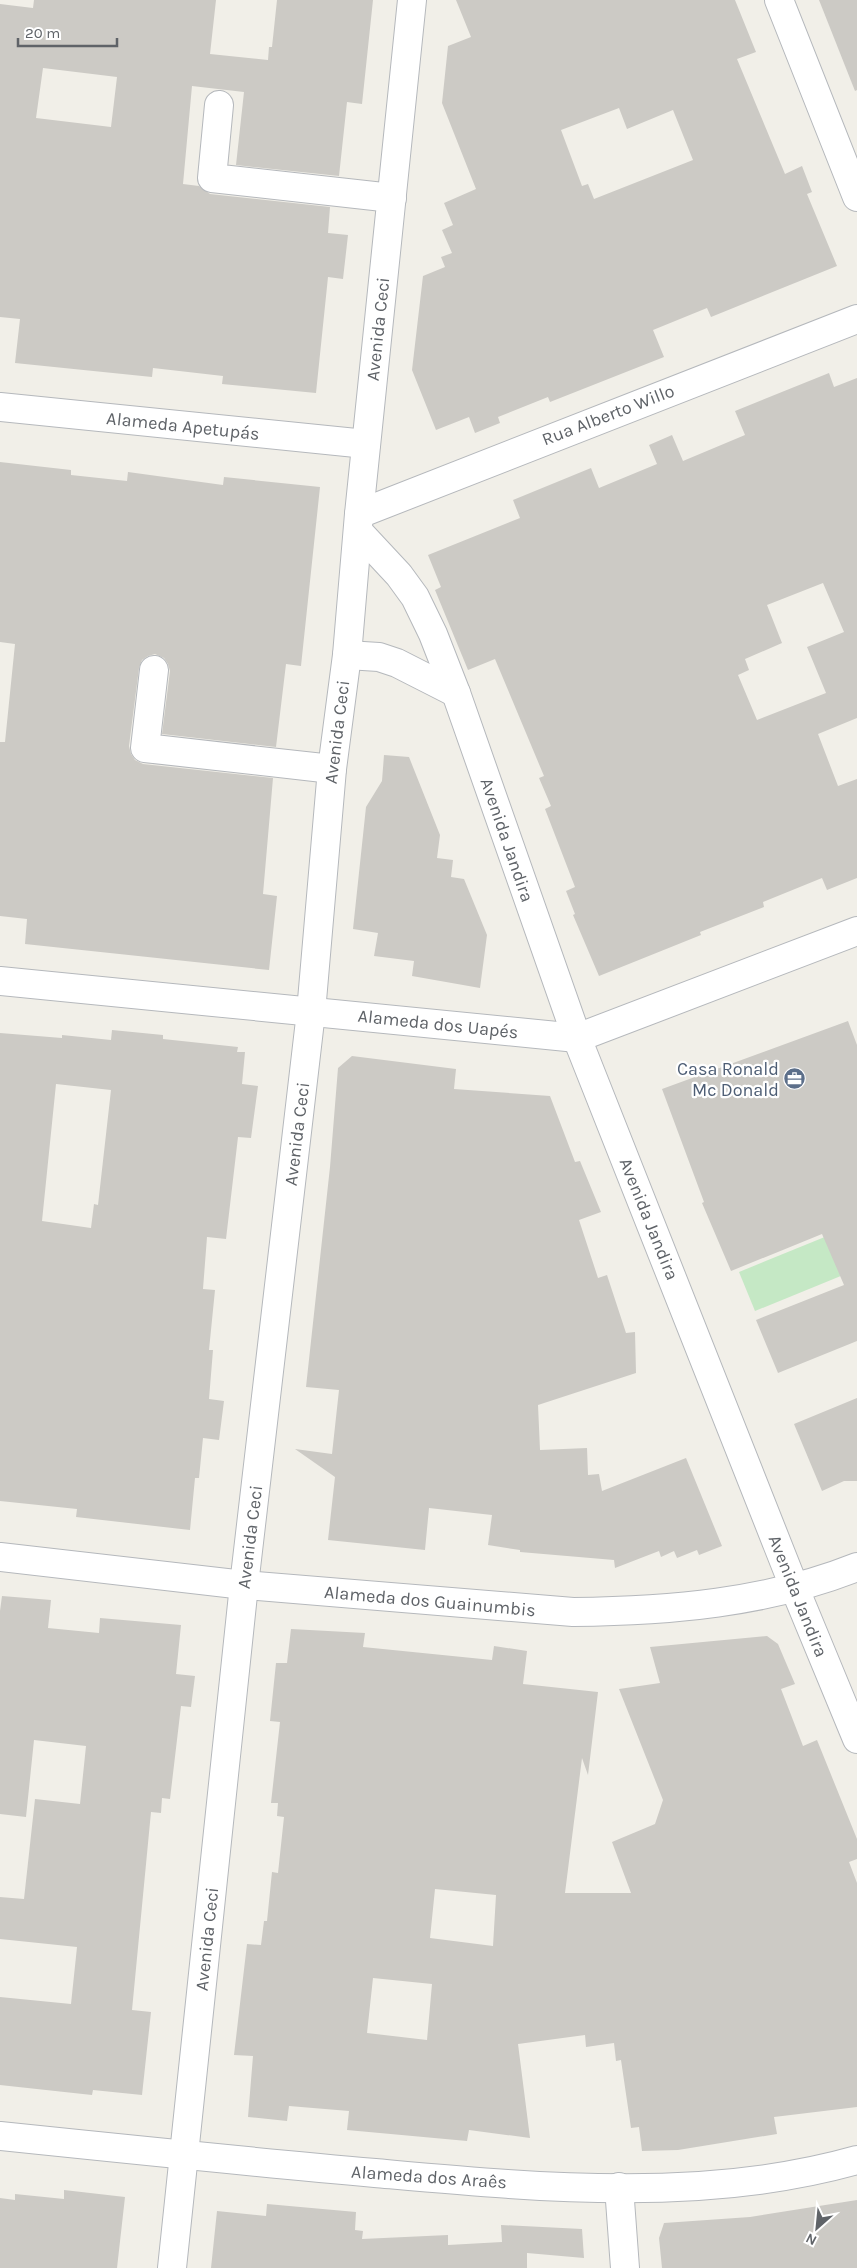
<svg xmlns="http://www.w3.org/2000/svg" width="857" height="2268" font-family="Karla,sans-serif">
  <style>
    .green { fill: #c5e8c5 }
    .building { fill: #cccac5; fill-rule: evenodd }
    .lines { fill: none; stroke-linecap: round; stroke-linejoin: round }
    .minor-casing { stroke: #b5b8bc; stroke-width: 30 }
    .minor { stroke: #fff; stroke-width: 28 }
    .labels { text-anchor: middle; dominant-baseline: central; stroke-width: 4.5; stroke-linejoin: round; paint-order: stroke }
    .street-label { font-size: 18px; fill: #5f6368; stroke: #fff }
    .service-label { font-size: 18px; fill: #4e5e75; stroke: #fff; text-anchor: end }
  </style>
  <rect width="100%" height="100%" fill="#f1efe8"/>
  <!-- green -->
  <path class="green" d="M837,1232L853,1271L755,1311L739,1272Z"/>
  <!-- building -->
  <g class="building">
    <path d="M34,0H216L210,54L268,60L269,47H272L277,0H373L362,104L347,102L339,176L236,165L244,92L192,86L183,184L199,186L210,194L330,207L328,233L348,235L343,279L328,277L316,393L222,384L223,376L153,368L152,377L15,363L20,319L0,317V4L33,8ZM43,68L117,77L111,127L36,118Z"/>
    <path d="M456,0H735L756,52L737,59L785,174L802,166L812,192L807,194L837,266L711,317L707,308L653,330L664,357L550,402L548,397L498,417L500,423L475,433L469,417L436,430L412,370L423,276L445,267L441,257L452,253L442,230L453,225L444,203L476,189L442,103L448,46L471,37ZM619,108L627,129L673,110L693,160L594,199L588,184L582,186L561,130Z"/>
    <path d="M819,0H857V90L855,91Z"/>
    <path d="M829,373L834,387L857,378V718L818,734L838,786L857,779V878L827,890L822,878L763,902L764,907L700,932L701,935L599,976L573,915L575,914L566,891L575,887L545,809L551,806L539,778L544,776L495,659L468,670L435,590L441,587L428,555L520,518L513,500L591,468L599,488L657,464L649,445L672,435L683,461L745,435L735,411ZM823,583L844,632L807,647L826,693L757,720L738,675L749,670L745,659L782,643L767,605Z"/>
    <path d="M0,462L71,470V475L127,481L128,472L223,485L224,477L320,487L301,666L286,664L276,747L162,734L170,671L168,664L164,658L155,654L148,656L142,660L139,668L129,746L131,754L135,760L143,764L273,778L263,894L277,896L269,970L25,944L27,919L0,916V742H5L15,644L0,642Z"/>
    <path d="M384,755L409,757L440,835L437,858L453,860L451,877L464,879L487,935L480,988L412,976L414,961L374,956L378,933L353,929L366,807L382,781Z"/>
    <path d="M848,1021L857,1045V1341L778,1373L756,1320L844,1285L822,1234L731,1271L702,1203L704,1202L662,1089Z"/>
    <path d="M112,1030L163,1035V1039L238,1047L237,1052H245L242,1084L258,1086L251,1138L238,1137L226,1239L207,1237L203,1289L215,1290L209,1350H213L209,1399L224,1401L219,1440L203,1438L199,1478H195L190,1530L76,1517L77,1509L0,1501V1033L62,1038V1035L111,1040ZM56,1084L111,1090L98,1205L94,1204L91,1228L42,1221Z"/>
    <path d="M352,1056L456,1069L454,1089L550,1096L575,1162L580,1161L601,1212L579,1220L598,1278L607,1275L626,1333L635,1332L636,1373L538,1405L540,1450L587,1448L588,1475L599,1474L602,1491L686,1458L722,1546L699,1555L697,1550L677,1558L674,1551L661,1557L659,1551L615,1568L614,1560L520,1552V1550L488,1545L492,1515L429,1508L425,1550L328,1540L335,1477L295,1449L332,1454L339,1390L306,1387L330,1167L338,1068Z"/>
    <path d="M857,1398V1481H844L822,1491L794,1424Z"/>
    <path d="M2,1596L51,1600L48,1628L99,1633L100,1618L181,1625L176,1674L195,1676L191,1707L181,1706L170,1799L162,1798L161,1813L151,1812L132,2010L151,2012L142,2095L93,2090L92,2095L0,2085V1997L71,2004L77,1947L0,1939V1897L24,1899L35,1799L80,1804L86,1746L34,1740L26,1817L0,1814V1611Z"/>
    <path d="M291,1629L365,1633L363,1647L492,1660L494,1646L527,1651L523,1684L598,1692L588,1775L582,1758L565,1893H631L612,1842L655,1824L663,1800L619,1689L660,1683L650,1647L767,1636L778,1644L795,1684L781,1689L803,1746L817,1740L857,1839V1859L849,1862L857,1883V2107L774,2117L777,2134L678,2150L642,2151L639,2127L631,2128L621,2060L616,2061L614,2043L586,2047L585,2035L518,2044L530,2138L469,2130L467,2141L347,2130L349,2111L289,2106L287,2121L248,2117L253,2056L234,2055L247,1944L261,1945L264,1921H267L272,1872L278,1873L284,1817L277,1816L278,1803H271L280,1722L270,1721L276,1663H287ZM435,1889L496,1895L493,1946L430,1938ZM373,1978L432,1984L427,2040L367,2033Z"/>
    <path d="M64,2190L125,2197L117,2268H0V2198L15,2200V2194L64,2199Z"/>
    <path d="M857,2200V2268H662L659,2238L664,2223L750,2217Z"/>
    <path d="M267,2204L356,2212L355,2230L363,2231L362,2239L448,2235V2245L502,2242L501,2225L582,2229L584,2258L527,2253V2268H211L217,2211L266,2216Z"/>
  </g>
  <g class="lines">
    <defs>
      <g id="minor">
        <path d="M779,0L857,197"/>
        <path d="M219,105L212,178L392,198"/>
        <path d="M0,407L366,444"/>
        <path d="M359,514L857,319"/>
        <path d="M358,531L399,575L415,597L433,634L456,693L577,1038L795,1589L857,1739"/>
        <path d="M347,655L379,657L397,663L456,693"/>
        <path d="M154,670L145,748L332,769"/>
        <path d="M0,981L577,1038L857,931"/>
        <path d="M0,1557L244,1585L573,1612C669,1611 767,1603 857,1567"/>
        <path d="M0,2136C125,2149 250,2162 375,2173C533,2187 702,2204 857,2160"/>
        <path d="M619,2187L625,2268"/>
        <path d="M172,2268L244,1585L311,1012L332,769L347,655L359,514L412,0"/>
      </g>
    </defs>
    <!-- minor casing -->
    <use href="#minor" class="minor-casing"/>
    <!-- minor -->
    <use href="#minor" class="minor"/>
  </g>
  <!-- icons -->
  <defs>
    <symbol id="office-disc" viewBox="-11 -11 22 22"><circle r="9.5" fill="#5c6f8a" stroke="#fff"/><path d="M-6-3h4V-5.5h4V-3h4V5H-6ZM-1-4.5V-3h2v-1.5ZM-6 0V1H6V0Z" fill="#fff"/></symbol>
  </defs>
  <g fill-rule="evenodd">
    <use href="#office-disc" x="782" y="1066" width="25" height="25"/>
  </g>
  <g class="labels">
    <!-- street labels -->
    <g class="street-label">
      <text transform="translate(378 329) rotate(-84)">Avenida Ceci</text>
      <text transform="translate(608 415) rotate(-21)">Rua Alberto Willo</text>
      <text transform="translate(183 426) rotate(6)">Alameda Apetupás</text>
      <text transform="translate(337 732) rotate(-83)">Avenida Ceci</text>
      <text transform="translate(507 840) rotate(71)">Avenida Jandira</text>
      <text transform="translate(438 1024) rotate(6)">Alameda dos Uapés</text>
      <text transform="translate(297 1134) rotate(-83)">Avenida Ceci</text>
      <text transform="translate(649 1219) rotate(68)">Avenida Jandira</text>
      <text transform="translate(250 1537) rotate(-83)">Avenida Ceci</text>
      <text transform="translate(798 1596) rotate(68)">Avenida Jandira</text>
      <text transform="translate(430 1601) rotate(5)">Alameda dos Guainumbis</text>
      <text transform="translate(207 1939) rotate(-84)">Avenida Ceci</text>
      <text transform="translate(429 2177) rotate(4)">Alameda dos Araês</text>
    </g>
    <!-- service labels -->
    <g class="service-label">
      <text x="779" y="1069">Casa Ronald<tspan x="779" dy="21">Mc Donald</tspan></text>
    </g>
  </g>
  <!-- north arrow -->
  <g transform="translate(817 2228) rotate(207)" stroke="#ffffff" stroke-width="4" paint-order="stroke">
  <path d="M0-4L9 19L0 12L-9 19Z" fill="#5f6368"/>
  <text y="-8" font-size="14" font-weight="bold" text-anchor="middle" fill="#5f6368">N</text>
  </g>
  <!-- scale -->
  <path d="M18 38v8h99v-8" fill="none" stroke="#5f6368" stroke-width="2.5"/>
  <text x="25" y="38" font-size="15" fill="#5f6368" stroke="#ffffff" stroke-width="4" paint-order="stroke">20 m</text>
</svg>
